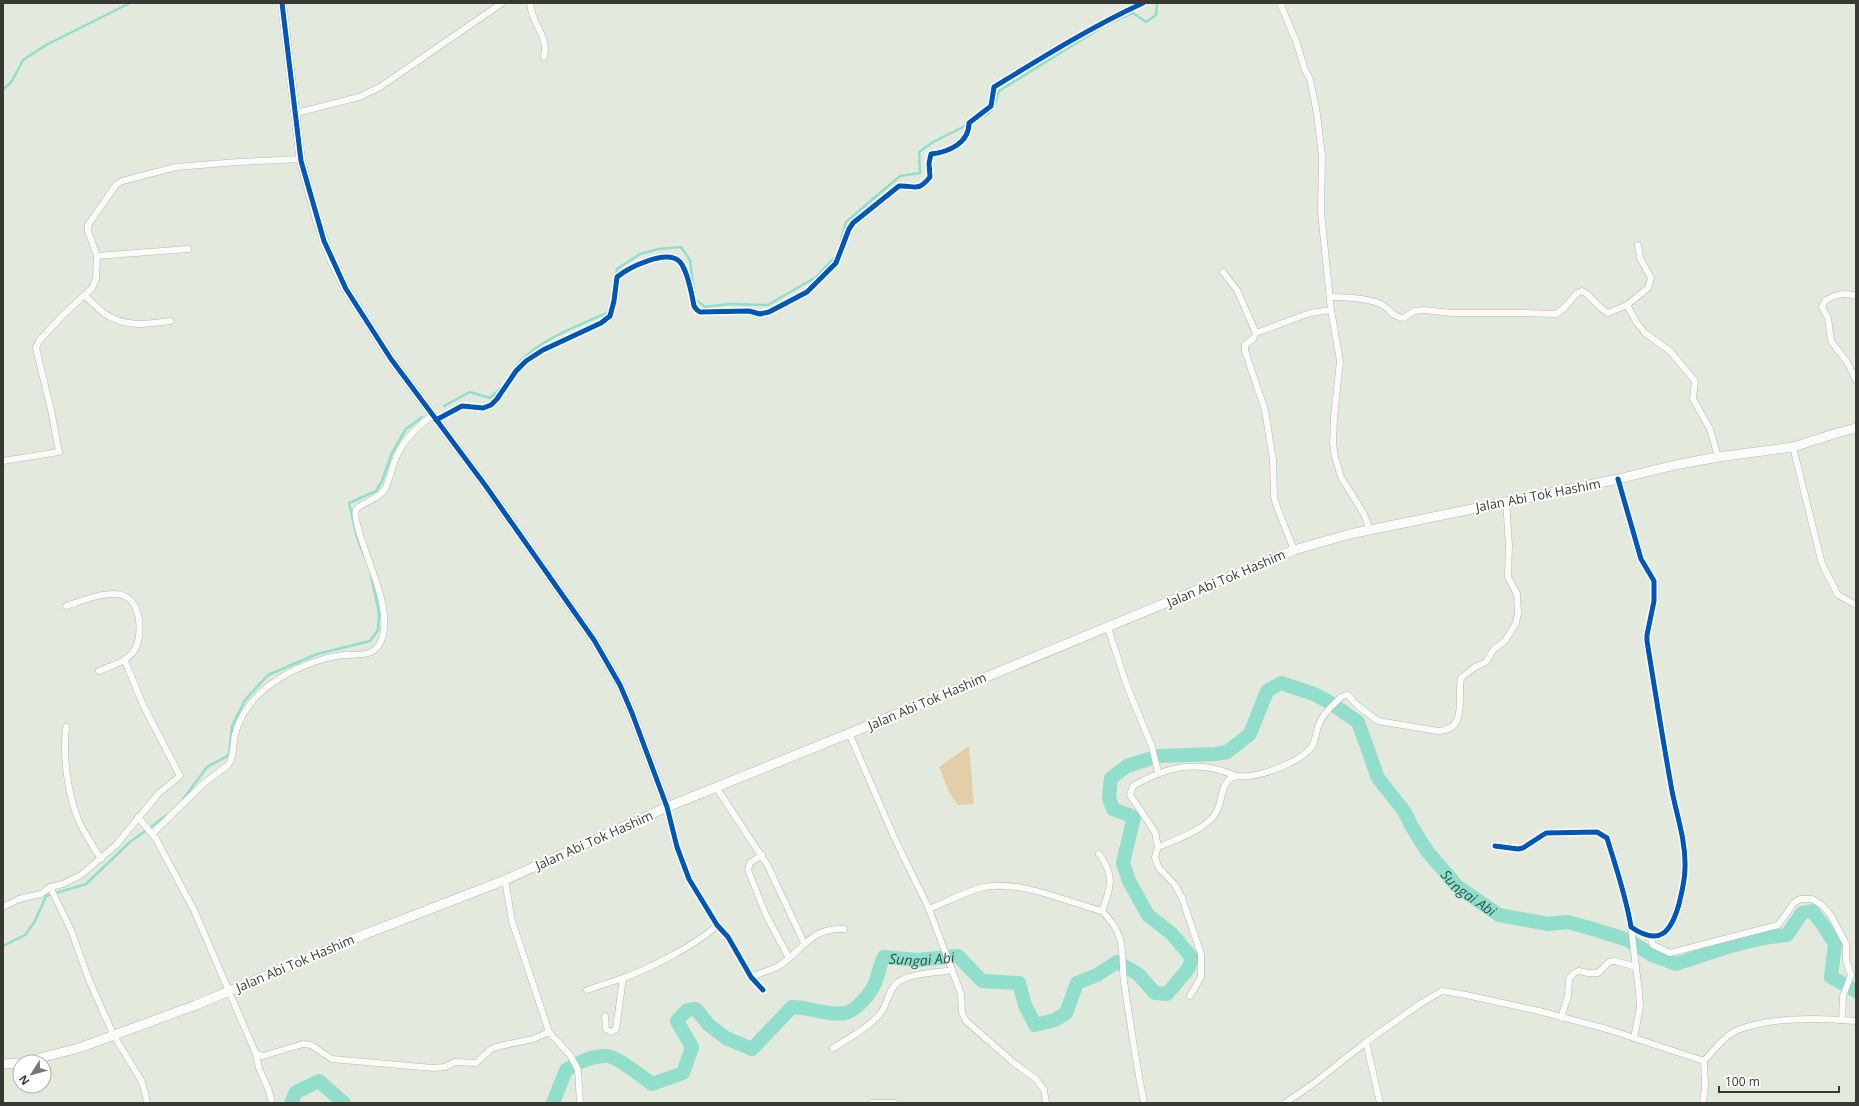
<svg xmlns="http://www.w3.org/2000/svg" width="1859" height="1106" font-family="'Open Sans',sans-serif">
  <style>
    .green { fill: #e2cfaa }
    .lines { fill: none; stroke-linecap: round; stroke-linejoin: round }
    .stream { stroke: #90decb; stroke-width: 2.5 }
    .river { stroke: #90decb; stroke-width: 14 }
    .minor-casing { stroke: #b4b8af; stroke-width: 7 }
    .tertiary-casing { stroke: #b4b8af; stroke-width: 9 }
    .secondary-casing { stroke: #b4b8af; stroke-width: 10 }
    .minor { stroke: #fbfcfa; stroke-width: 6 }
    .tertiary { stroke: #fbfcfa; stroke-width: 8 }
    .secondary { stroke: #fbfcfa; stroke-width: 9 }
    .cycleway-casing { stroke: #fff; stroke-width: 8 }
    .cycleway { stroke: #0057b8; stroke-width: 5 }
    .labels { text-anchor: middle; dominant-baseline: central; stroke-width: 4; stroke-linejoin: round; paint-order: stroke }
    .street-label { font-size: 13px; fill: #363a32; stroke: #fff }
    .water-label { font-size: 14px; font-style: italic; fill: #24544a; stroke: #fff }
  </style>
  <rect width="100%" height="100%" fill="#e3e9dd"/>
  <!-- green -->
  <path class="green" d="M969,746L974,804L958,805L950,794L939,767Z"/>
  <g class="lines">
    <!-- stream -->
    <g class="stream">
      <path d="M1112,22L1133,13L1146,22L1156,15L1157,3"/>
      <path d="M3,90L12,81L23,60L46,45L130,3"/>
      <path d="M975,121C993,112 994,110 999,91L1107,24"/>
      <path d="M839,248L846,222L900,176L920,173L919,152L933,142L967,125"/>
      <path d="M616,277L617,269L640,254L658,249L681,247L690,260L695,299L705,307L729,304L768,305L816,277L837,255"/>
      <path d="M515,368C533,342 579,325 607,313L609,309"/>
      <path d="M444,406L470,392L490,398L501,388"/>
      <path d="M364,555L357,537L349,503L376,491L382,481L392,453L406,429L422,417"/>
      <path d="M181,802L207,767L229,755L232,726L245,700L268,675L317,654L370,641L378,630L379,613L371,575"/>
      <path d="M3,946L25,935L35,921L46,896L86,884L130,842L167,815"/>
    </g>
    <!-- river -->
    <g class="river">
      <path id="s1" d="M1159,756L1216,754L1227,752L1250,734L1267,691L1281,683L1314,694L1329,702L1358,722L1378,778L1404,811L1412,827L1427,851L1457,886L1499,915L1548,924L1568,922L1593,929L1628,940L1652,955L1676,964C1714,951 1747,939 1787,935L1802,913L1812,911L1823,925L1835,944L1831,977L1856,991"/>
      <path d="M291,1103L296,1092L319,1081L344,1103"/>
      <path id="s2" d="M553,1103L566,1070C578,1063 592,1055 607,1056C616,1056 644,1078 652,1084L683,1073L692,1047L677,1021L687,1010L696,1009L709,1025L726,1038L752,1049L792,1007C809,1007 828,1016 845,1013C856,1011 871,993 875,983C879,974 879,966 884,957L917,960L958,956L982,981L1019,983L1025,1005L1035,1025L1055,1020L1066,1013L1077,983L1097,975L1117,962L1138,974L1155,993L1167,994L1188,969L1192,958L1172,934L1148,915L1129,881L1123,863L1134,817L1113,809L1109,798L1111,778L1127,766L1149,759"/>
    </g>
    <defs>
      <g id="minor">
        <path d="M530,3C532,27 549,34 544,57"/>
        <path d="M1280,3L1296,41L1305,70L1310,79L1317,114L1322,156L1321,212L1331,310L1340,361L1334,417L1333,444L1335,457L1341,477L1364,514L1370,530"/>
        <path d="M296,113L359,97L380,87L502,3"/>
        <path d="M97,256L188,249"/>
        <path d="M1223,272L1237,290L1256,333L1310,313L1331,310"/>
        <path d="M85,296C92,302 98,309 105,314C126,328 148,324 171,321"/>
        <path d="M1856,296C1845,292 1835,294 1825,301L1822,307L1828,318L1831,341L1847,362L1856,380"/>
        <path d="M1330,297C1346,297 1366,298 1381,304C1390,309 1392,317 1404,318L1414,311L1424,310L1451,313H1524L1556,314L1564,308L1577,293L1582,291C1592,295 1597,308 1608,313L1627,305L1637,323L1645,333L1670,351L1695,381L1693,399L1710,429L1718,457"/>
        <path d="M1627,305L1648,288L1651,278L1640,258L1638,245"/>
        <path d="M1256,333L1253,339L1245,345V351L1265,410L1273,460L1274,497L1277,507L1294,550"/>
        <path d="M436,420L462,406L483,408L491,405L497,399L516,371L526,361L543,350L601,323L610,316L614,301L617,277C628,268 667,248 680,262C687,270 692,295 694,306L697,310L700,312L749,311L760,314L769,312L807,292L836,263L849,229L853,223L899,186C915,185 917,193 930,177L929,163L931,154C949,152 969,143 969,123L991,106L994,87C1043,57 1091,27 1143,3"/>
        <path d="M1793,447L1822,564L1838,595L1856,605"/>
        <path d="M3,461L59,452L51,410L36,348L39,341L63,315L92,288L96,279L97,256L88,231V225L116,185L122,181L176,167L238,162L301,159"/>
        <path d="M66,606C81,601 100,593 116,594C141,595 144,632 135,649C128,662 112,665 99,671"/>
        <path d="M1108,628L1127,686L1152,747L1158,772"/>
        <path d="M66,727C63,756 67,791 78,819C84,833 93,846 101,859"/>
        <path d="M716,787L768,866L804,943"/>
        <path d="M667,807L677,847L689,879L717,925L728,937L751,977L763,990"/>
        <path d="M138,817L156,839L194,910L256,1054L263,1056L303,1044L311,1045L332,1059L433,1068L445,1067L455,1062L476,1063L491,1049L500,1046L533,1039L549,1032"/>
        <path d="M152,834L203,784L228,765C234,758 233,743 235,734C245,698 274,678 306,665C319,660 331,656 344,655C352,654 364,656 371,652C376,650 379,646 381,641C394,612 366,559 358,528C357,523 354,516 356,510C359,503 380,500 386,487C390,478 392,467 396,458C403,440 418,426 433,415"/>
        <path d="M1495,846L1518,849L1523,848L1546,833L1597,832L1607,838C1616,868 1626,896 1631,927C1660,947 1671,932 1679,904C1682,892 1685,880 1685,868C1686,842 1677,816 1672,791C1663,741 1655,691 1647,641V635L1654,601V581L1641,559L1618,479"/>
        <path d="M1158,847C1176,840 1208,829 1217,811C1222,801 1221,785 1231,778C1236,775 1244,777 1249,776C1267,774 1298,762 1310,749C1316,743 1315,735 1318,727C1321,717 1328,709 1336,702C1340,698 1342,695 1348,695L1358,706L1378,721L1438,731C1468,730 1457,700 1461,678L1475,667L1486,662L1494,649L1505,641L1516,623L1518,613L1517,594L1508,577L1509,545L1506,501"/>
        <path d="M1099,854C1115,875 1111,888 1102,911"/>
        <path d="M762,855L750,863L748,870L766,915L789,958"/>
        <path d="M505,880L512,921L549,1032L570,1055L578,1070L580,1103"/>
        <path d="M50,887L71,930L89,980L114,1036L141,1080L145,1092L147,1103"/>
        <path d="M3,907L19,899L41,894L50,887L63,884L81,875L116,845L159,793L180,776L143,705L125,661"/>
        <path d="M929,909C946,902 963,893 980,888C1017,878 1066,902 1102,911C1110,919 1117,928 1120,939C1124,953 1122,968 1124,982C1130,1022 1136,1063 1144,1103"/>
        <path d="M1631,927L1639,992L1640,1007L1634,1038"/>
        <path d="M1650,936L1653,945L1670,953L1778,925L1794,903L1800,899H1812L1822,905L1830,914L1846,944V960L1851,975L1843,996L1842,1020"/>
        <path d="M952,970L961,994L962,1013L966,1021L1014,1063L1036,1079L1044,1090L1046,1103"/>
        <path d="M751,977C759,973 769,971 777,967C803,952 809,927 844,929"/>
        <path d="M587,990L623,978"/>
        <path d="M1190,996L1201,977V954L1182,898L1175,885L1159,868L1156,861L1155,857L1158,847L1155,832L1130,795L1133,786C1168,766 1198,759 1236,776"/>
        <path d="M605,1016L606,1029L611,1032L616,1029L623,978C649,969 698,944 717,925"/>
        <path d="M1561,1018L1568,996L1569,979L1574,973L1579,971L1588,973H1598L1609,962L1615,961L1636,967"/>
        <path d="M1366,1042L1380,1103"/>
        <path d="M833,1048C849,1038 868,1028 880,1014C888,1005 888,989 898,982C912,973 935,973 952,970L929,909L894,837L849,733"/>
        <path d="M256,1054L259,1068L269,1091L272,1103"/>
        <path d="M872,1103H895"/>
        <path d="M1285,1103L1313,1084L1366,1042L1420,1004L1442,991L1466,995L1539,1011L1607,1029L1704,1061"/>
        <path d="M1703,1103L1705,1086L1704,1061C1713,1051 1725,1035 1738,1030C1770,1017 1821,1018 1856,1021"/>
      </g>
      <path id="tertiary" d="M282,3L301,161L317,220L332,262L346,289L391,359L485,485L594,640L620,685L632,713L667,807"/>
      <g id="secondary">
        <path d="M24,1062L79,1048L196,1005L363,935L505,880L667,807L870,725L1294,550L1350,534L1618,479L1675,465L1718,457L1793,447L1837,433L1856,428"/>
        <path d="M3,1064L20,1063"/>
      </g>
    </defs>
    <!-- minor casing -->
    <use href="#minor" class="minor-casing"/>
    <!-- tertiary casing -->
    <use href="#tertiary" class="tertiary-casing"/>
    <!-- secondary casing -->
    <use href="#secondary" class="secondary-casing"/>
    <!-- minor -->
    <use href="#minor" class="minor"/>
    <!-- tertiary -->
    <use href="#tertiary" class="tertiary"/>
    <!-- secondary -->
    <use href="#secondary" class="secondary"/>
    <defs>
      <g id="cycleway">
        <path d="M282,3L301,161L324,241L346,289L391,359L485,485L594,640L620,685L632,713L667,807L677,847L689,879L717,925L728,937L751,977L763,990"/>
        <path d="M436,420L462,406L483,408L491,405L497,399L516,371L526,361L543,350L601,323L610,316L614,301L617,277C628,268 667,248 680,262C687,270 692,295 694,306L697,310L700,312L749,311L760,314L769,312L807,292L836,263L849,229L853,223L899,186C915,185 917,193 930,177L929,163L931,154C949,152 969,143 969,123L991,106L994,87C1043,57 1091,27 1143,3"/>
        <path d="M1495,846L1518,849L1523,848L1546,833L1597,832L1607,838C1616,868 1626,896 1631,927C1660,947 1671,932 1679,904C1682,892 1685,880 1685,868C1686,842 1677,816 1672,791C1663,741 1655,691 1647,641V635L1654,601V581L1641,559L1618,479"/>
      </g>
    </defs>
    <!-- cycleway casing -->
    <use href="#cycleway" class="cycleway-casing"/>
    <!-- cycleway -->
    <use href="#cycleway" class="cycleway"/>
  </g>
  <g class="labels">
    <!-- street labels -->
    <g class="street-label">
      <text transform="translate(1538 495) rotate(-11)">Jalan Abi Tok Hashim</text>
      <text transform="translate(1226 578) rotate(-23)">Jalan Abi Tok Hashim</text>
      <text transform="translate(927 701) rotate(-23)">Jalan Abi Tok Hashim</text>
      <text transform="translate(594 840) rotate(-24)">Jalan Abi Tok Hashim</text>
      <text transform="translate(295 963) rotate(-23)">Jalan Abi Tok Hashim</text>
    </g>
    <!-- water labels -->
    <g class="water-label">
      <text stroke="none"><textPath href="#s1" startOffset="454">Sungai Abi</textPath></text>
      <text stroke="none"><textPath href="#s2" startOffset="538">Sungai Abi</textPath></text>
    </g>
  </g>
  <!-- border -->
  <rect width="1859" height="1106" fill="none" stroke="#363a32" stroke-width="8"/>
  <!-- north arrow -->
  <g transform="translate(32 1074) rotate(233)"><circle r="19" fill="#ffffff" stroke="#afb0ad"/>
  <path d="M0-3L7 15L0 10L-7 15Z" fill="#73776e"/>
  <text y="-6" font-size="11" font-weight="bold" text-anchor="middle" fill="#363a32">N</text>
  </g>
  <!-- scale -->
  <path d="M1719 1086v6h120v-6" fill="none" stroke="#363a32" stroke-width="2"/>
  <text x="1725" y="1086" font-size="12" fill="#363a32" stroke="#ffffff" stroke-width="3" paint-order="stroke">100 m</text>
</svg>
